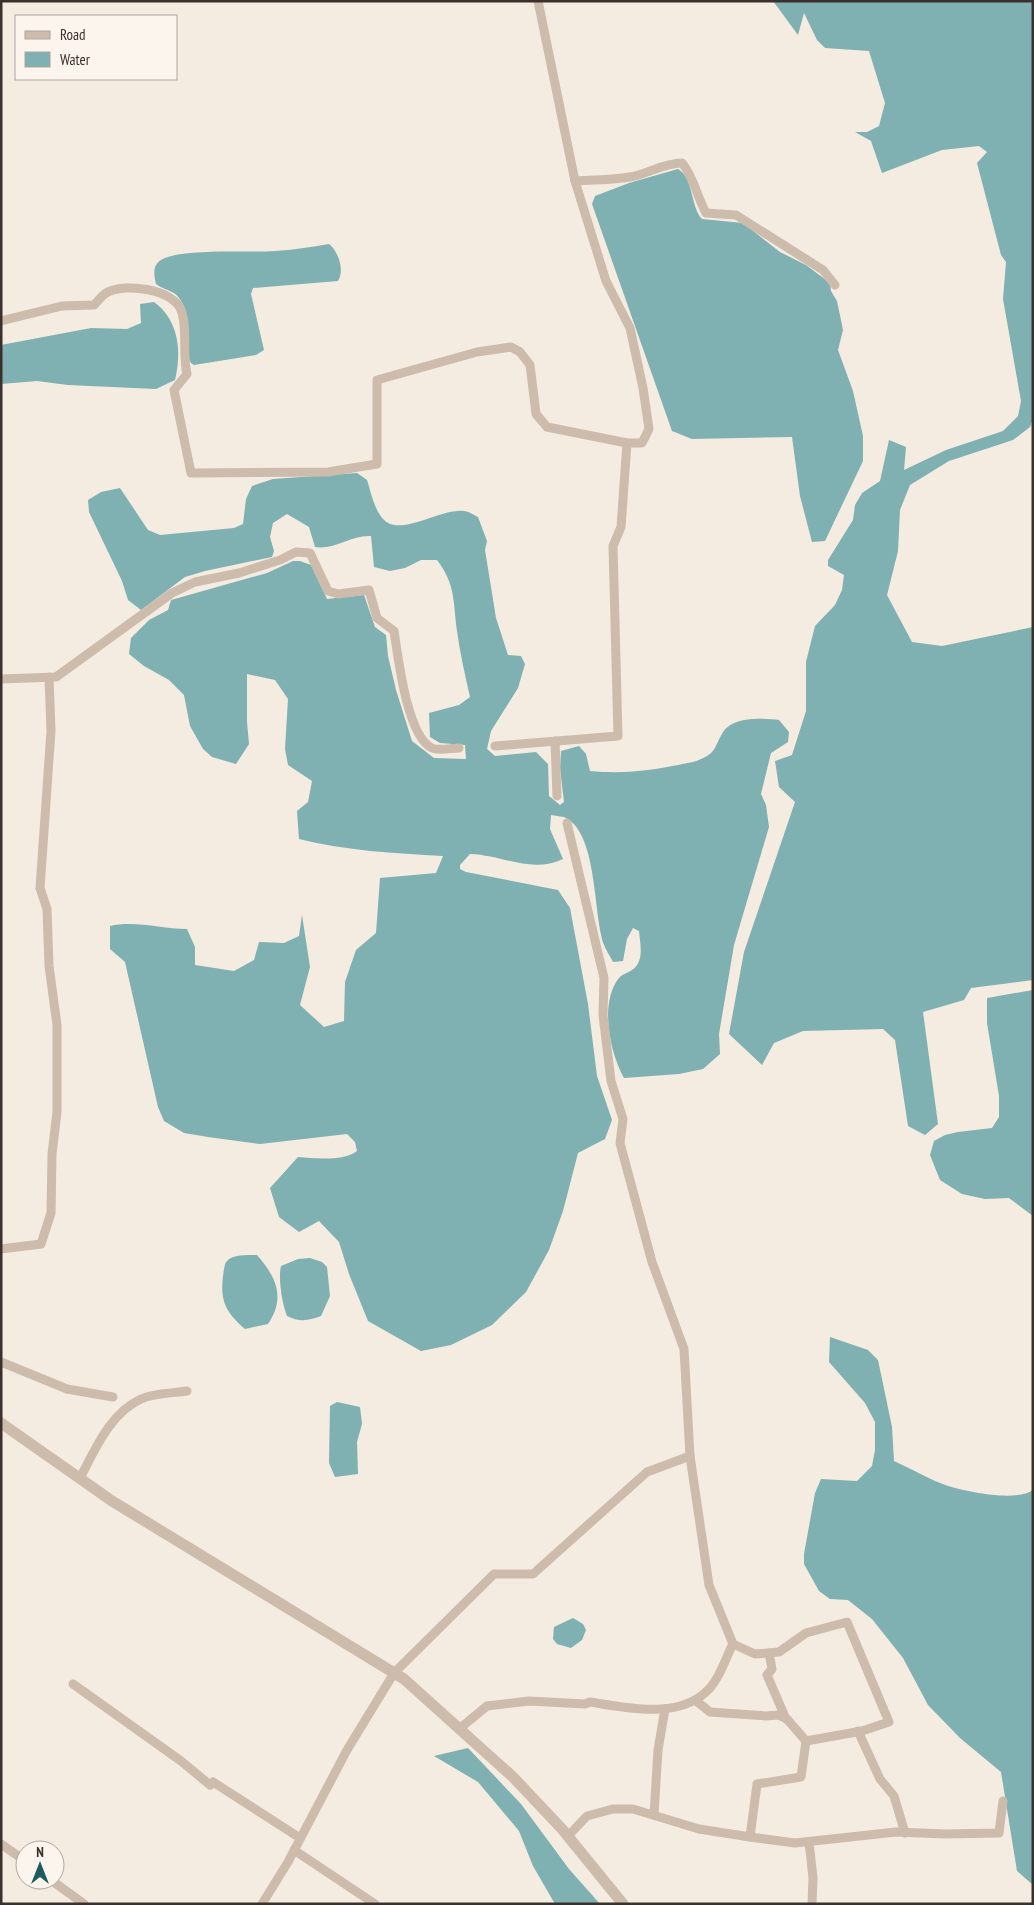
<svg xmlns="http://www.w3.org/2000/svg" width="1034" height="1905" font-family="'PT Sans Narrow',sans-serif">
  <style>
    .water { fill: #7fb0b2 }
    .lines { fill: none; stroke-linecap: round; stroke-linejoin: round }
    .minor { stroke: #cdbbac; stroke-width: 9 }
    .tertiary { stroke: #cdbbac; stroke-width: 11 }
  </style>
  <rect width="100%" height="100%" fill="#f4ebe1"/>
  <!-- water -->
  <g class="water">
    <path d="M773,1H1033V419L1030,427L1013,440L949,461L910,485L900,510L898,551L887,595L912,642L942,646L1033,627V980L971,988L964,1000L923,1012L938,1124L925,1135L908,1126L895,1040L883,1029L803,1031L774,1043L762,1065L729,1034L744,952L795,802L779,787L775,761L792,755L806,711V662L815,626L835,605L842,590L844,575L828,566V560L853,520L855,505L862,493L880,481L889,440L906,447L904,470L946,450L1003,431L1018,416L1021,401L1003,299L1006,262L1001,255L977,163L987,152L979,146L942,150L882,173L871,141L855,132H867L879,126L885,103L869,51L825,48L817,40L804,13L798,35Z"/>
    <path d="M678,169C694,178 690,206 702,219L743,223L780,252L806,265L830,283L831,291L837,301L843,330L838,350L853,391L863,436V461L825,541L812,542L800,496L792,437L692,439L672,431L592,204L595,196L629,183Z"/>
    <path d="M329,244C338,251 345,270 338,281L253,288L251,294L264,350L256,355L194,365L191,363C179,345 197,323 179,298C174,290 163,290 156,284C154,275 152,266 161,260C180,248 250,253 275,251C293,250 311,247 329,244Z"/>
    <path d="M154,302C179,320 182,352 175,380L156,389L68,385L37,381L1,384V345L91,328L127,329L141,323L140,304Z"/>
    <path d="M357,473L367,480C371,492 374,509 383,519C400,538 440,508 464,511C468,511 474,515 478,517L487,541L485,550L496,618L508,655L521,656L525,664L518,688L491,731L487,749L495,756L536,752L548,764L549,796L560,805L564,802L560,768L561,751L579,746L586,754L590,771C621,774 648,771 678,765C685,763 694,763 701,759C717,752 714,747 722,734C731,716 762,718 779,720L789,732L788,742L771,753L761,794L766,805L769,827L734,945L719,1034L720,1054L703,1069L679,1074L624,1078C610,1053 599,1003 619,978C622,974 628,973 632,970C645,961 640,944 639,931L633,928L627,939L623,961L613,962C610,956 606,950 604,945C593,915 598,835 566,818C562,816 555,816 551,815L550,829L563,859C531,874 503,855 470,854L460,865V869L466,872L558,890L570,908L588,1004L597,1076L612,1120L605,1139L578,1153L563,1211L549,1250L526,1292L492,1325L451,1345L421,1351L368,1321L349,1274L339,1242L319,1221L299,1232L279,1217L270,1188L298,1157C314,1158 343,1162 357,1151L355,1142L347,1134L260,1144L208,1137L184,1133L164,1121L158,1107L125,962L110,949V926C135,920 162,929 187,929L195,947V965L234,971L254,960L259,942L284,943L299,936L302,915L310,967L300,1005L324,1027L344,1021L345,982L356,950L376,933L380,878L436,873L443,856C394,853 346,851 299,839L297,811L308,802L312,781L288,765L285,749L288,699L275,680L247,674V722L249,744L236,764L212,757L203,749L190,726L184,695L169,680L144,666L129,654L131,638L149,620L168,610L171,600L267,573L293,561H300L311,565L327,599L364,595L375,627L386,635L388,656L396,690L412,741L434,758L466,759L465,745L440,743L430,737L429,713L459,705L470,697C465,675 460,653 457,631C453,602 456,585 437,560H421L405,568L390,571L374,567L371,536C351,535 335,550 315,547L309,527L287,514L273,523L270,537L274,551L272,557L205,571L185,577L141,610L128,600L122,581L89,512L88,500L101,492L120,488L148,530L160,535L234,528L243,524L246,499L252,486L273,479Z"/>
    <path d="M1033,990V1216L1009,1198L985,1199L962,1194L940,1180L930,1155L934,1141L945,1135L958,1132L992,1128L999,1117V1096L987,1023V998Z"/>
    <path d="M257,1255C276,1277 286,1297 268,1324L245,1329C226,1312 220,1302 223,1276C224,1271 224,1264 227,1261C233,1254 248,1255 257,1255Z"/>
    <path d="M310,1258L322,1262L327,1267L330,1296L321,1316C308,1321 299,1322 287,1316C282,1304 278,1278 281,1266L298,1259Z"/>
    <path d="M830,1337L868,1350L878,1360L892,1427L894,1461C912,1469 930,1480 948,1486C968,1492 1016,1502 1033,1490V1885L1017,1871L1001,1772L960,1738L928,1705L903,1658L872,1619L848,1600L830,1599L819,1591L804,1564V1554L815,1493L821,1479L857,1481L872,1466L875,1450V1422L865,1403L829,1362Z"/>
    <path d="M337,1402L360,1407L362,1424L357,1442L358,1474L335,1477L329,1463L330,1406Z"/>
    <path d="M573,1618L583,1624L586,1630L582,1640L571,1648L557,1644L553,1639L554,1627Z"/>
    <path d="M468,1748L521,1804L569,1869L600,1904H555L533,1866L519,1831L478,1782L434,1756Z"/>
  </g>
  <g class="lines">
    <!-- minor -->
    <g class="minor">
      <path d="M538,1L575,181C593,180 612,180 630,177C648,174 663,163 682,163C694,177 697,197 706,213L736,215L823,270L835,285"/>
      <path d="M1,321L62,306L94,305C98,301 103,294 108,292C126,283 173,289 181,310C188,328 182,354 187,374L174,390L191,473L328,472L377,464V380L477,352L511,347L520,352L530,365L536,414L547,427L627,443H642L649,429L643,388L630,328L606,281L575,181"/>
      <path d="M1,679L56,677L172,593L195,582L239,573L280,560L296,552L310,553L328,591L338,594L369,590L377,618L394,631C398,656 407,737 432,748C439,751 451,748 459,748"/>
      <path d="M555,741L557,796"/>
      <path d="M495,746L618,736L613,546L621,527L627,443"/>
      <path d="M567,823L604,978L603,1015L611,1081L623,1119L620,1143L652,1262L684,1349L690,1456L709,1585L733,1644L755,1654L779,1652L806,1633L847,1622L889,1722L862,1731L806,1741L801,1777L757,1784L750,1837L699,1829L633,1809H613L587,1816L568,1836"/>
      <path d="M1,1249L41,1244L51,1213L52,1154L57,1112V1025L49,966L47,909L40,888L51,731L49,677"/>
      <path d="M1,1362L67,1389L113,1397"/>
      <path d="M80,1478C95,1450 110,1413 141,1399C154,1393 173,1393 187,1391"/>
      <path d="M769,1653L772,1669L767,1675L786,1719"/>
      <path d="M73,1684L181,1761L210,1785L213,1782L300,1838"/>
      <path d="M695,1700L710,1712L766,1716L778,1715L787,1719L806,1741"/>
      <path d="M459,1729L487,1706L529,1701L585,1704L590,1702C627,1708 680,1720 709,1689C720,1678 726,1657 733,1644"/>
      <path d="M858,1731L880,1779L894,1796L905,1833"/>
      <path d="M654,1815L658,1750L665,1709"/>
      <path d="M750,1837L795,1843L896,1832L945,1834L999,1833L1003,1801"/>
      <path d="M809,1842L813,1878L812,1904"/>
      <path d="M1,1844L25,1861"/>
      <path d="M294,1850L375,1904"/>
      <path d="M51,1880L84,1904"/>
      <path d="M262,1904L288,1862L347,1750L394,1673L494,1574H533L647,1472L690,1456"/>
    </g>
    <!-- tertiary -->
    <path class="tertiary" d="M1,1423L112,1501L404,1679L513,1777L562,1829L623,1904"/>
  </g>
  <!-- border -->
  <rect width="1034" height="1905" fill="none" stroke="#3b302b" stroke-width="5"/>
  <!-- legend -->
  <rect x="15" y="15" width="162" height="65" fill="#fbf5ee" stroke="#aea6a0"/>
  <rect x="25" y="31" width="25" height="8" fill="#cdbbac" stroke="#aea6a0"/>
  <text x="60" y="40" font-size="15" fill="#3b302b">Road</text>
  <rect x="25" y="52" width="25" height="15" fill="#7fb0b2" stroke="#aea6a0"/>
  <text x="60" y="65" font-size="15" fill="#3b302b">Water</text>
  <!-- north arrow -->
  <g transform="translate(40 1865)"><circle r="24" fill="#fbf5ee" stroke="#aea6a0"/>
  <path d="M0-4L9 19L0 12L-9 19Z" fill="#1f5a5e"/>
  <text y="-8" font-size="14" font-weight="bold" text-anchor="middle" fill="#3b302b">N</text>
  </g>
</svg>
